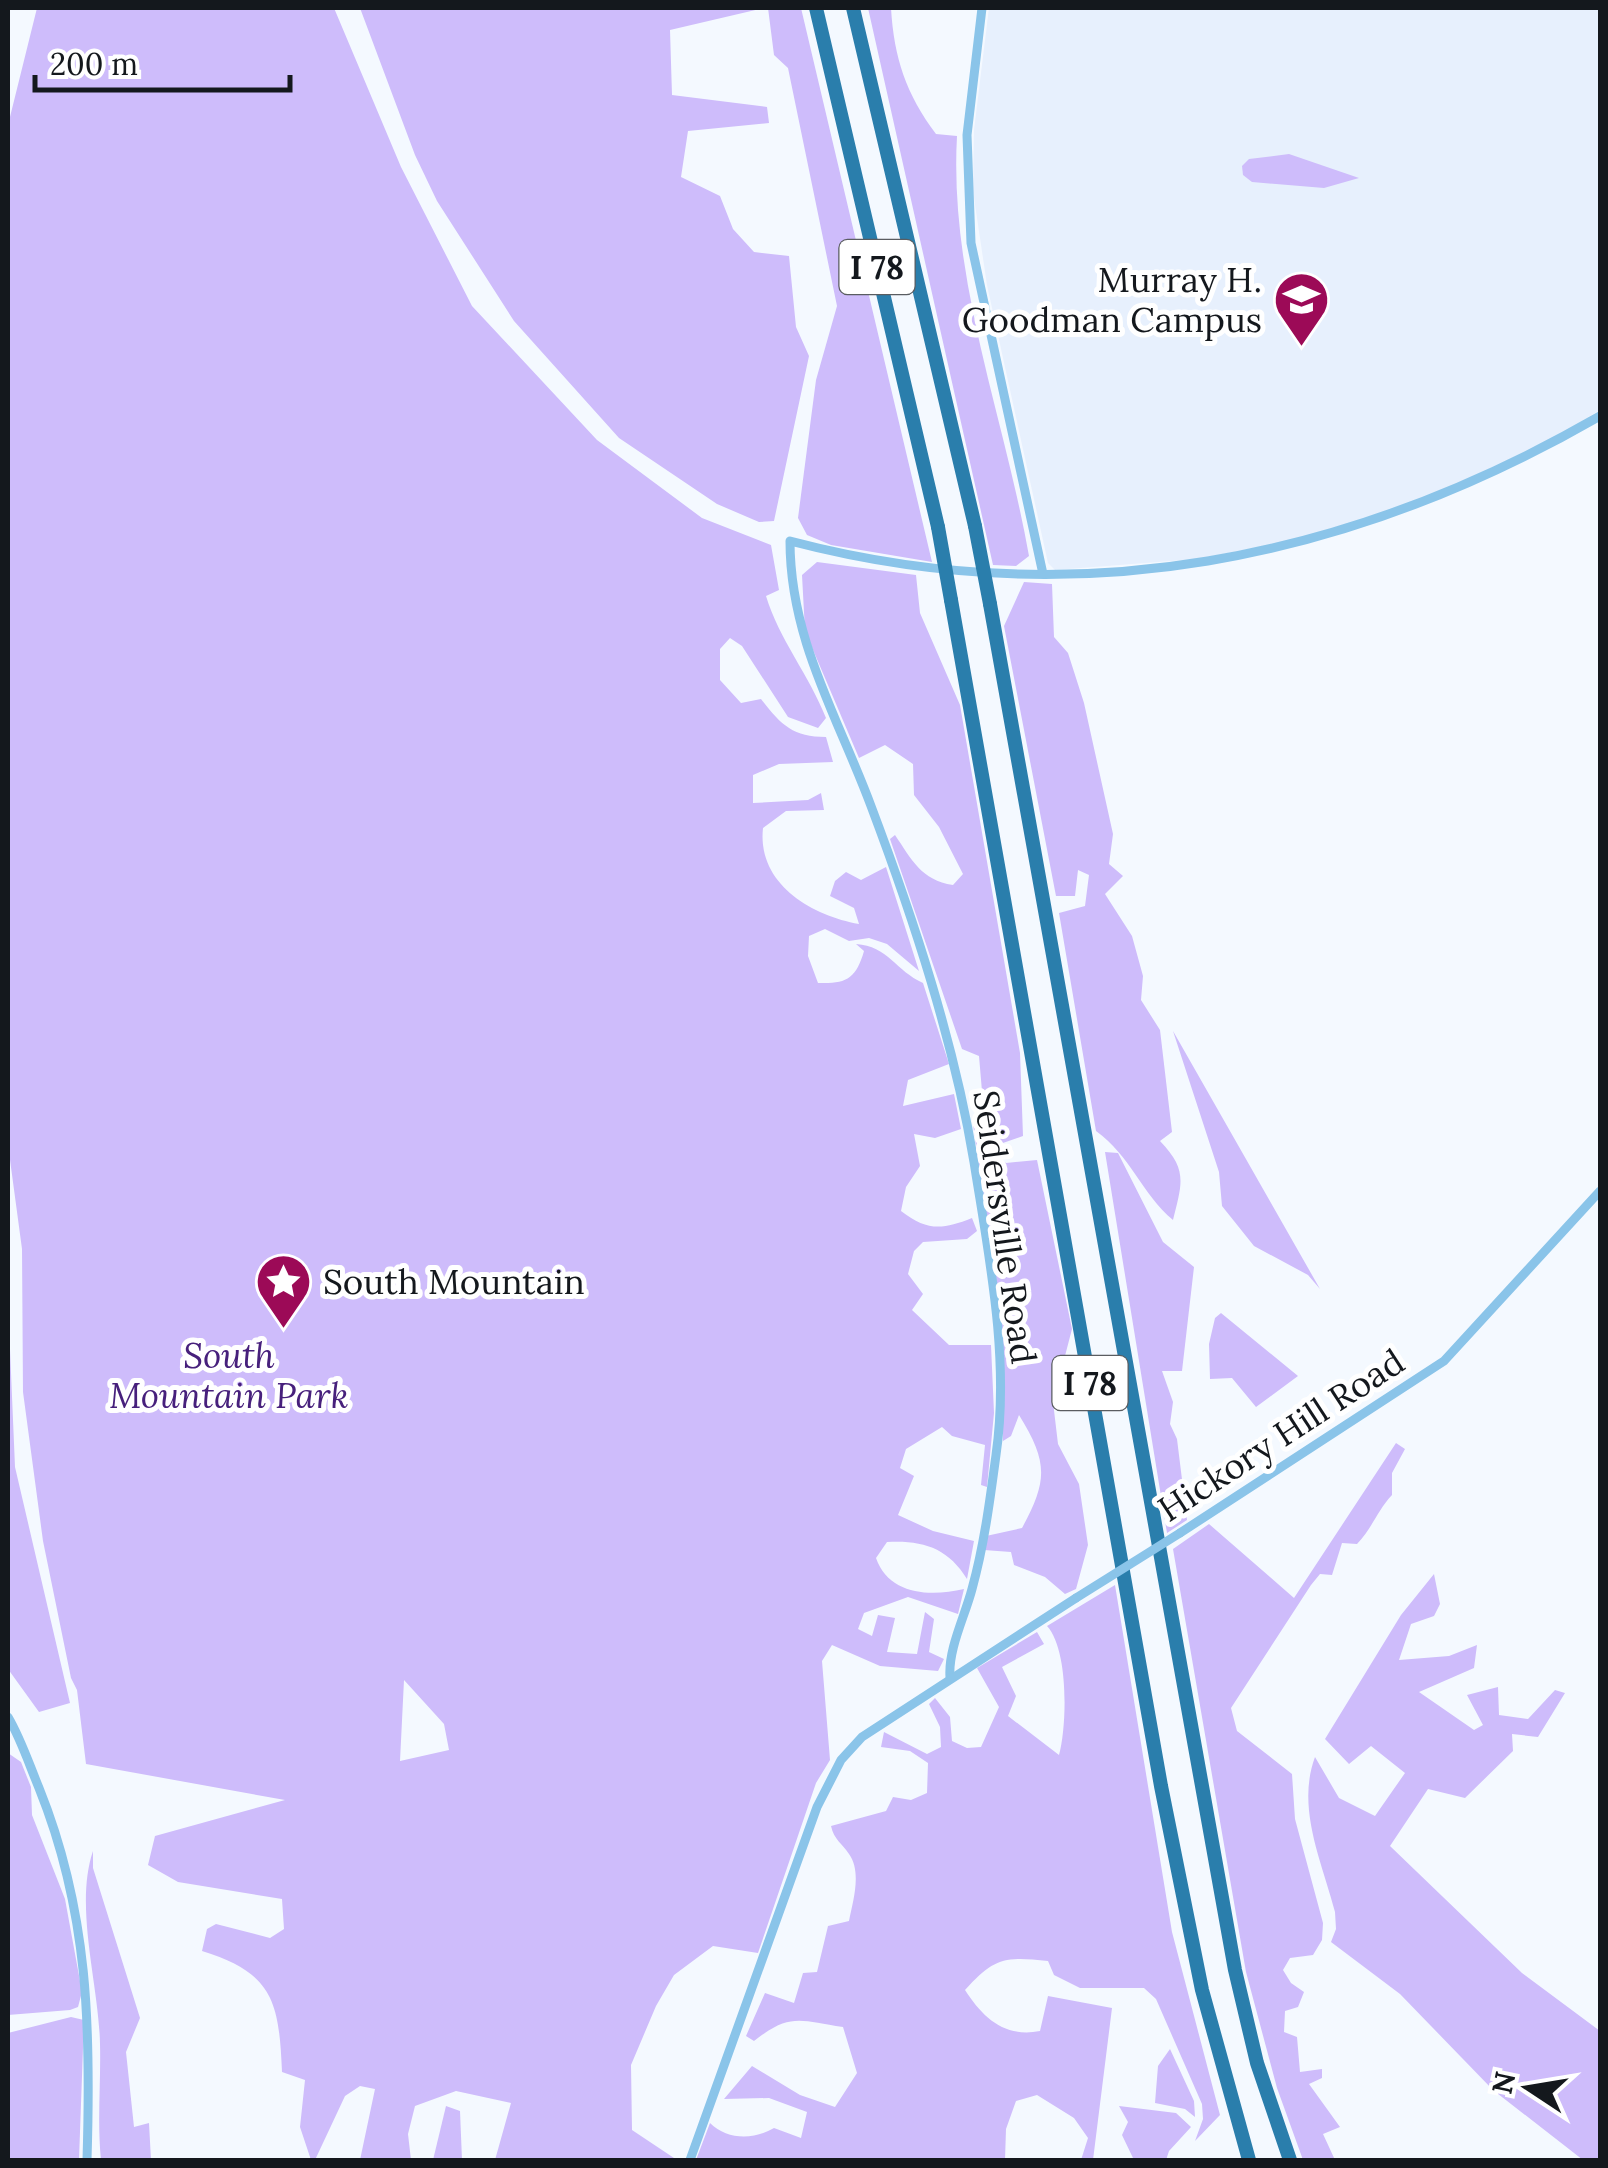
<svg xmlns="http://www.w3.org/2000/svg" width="1608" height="2168" font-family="Lora,serif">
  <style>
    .built { fill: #e7f0fd }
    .green { fill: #cebcfb; fill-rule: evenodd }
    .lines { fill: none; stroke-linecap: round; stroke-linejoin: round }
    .tertiary { stroke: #8ac4e9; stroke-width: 9 }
    .motorway { stroke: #2a7eac; stroke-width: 14 }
    .tertiary-bridge { stroke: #8ac4e9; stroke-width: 9 }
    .motorway-bridge { stroke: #2a7eac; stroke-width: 14 }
    .labels { text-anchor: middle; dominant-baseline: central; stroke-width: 10; stroke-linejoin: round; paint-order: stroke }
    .shield { fill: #fff; stroke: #5a5d61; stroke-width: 2.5 }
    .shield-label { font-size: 32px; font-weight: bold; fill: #14181d }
    .poi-label { font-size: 35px; fill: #14181d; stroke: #fff; text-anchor: end }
    .street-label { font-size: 35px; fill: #14181d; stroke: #fff }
    .park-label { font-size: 35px; font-style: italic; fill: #47207c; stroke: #fff }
  </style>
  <rect width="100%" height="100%" fill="#f4f9ff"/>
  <!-- built -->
  <path class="built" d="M989,8H1600V410L1550,440L1440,492L1366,518L1288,541L1197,559L1055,570L1048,563L987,285L973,191L974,130Z"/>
  <!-- green -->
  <g class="green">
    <path d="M37,8H334L401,167L472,306L597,440L702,518L771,545L779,590L766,596C779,639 809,675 826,718L818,728L788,717L742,646L730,638L720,649V680L741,703L761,699C781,725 793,737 826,737L833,762L779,764L753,775V803L808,800L821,793L824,810L786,811L763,828C757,883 810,915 859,924L854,908L830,896L835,881L846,872L861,880L886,867L919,971L887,944L869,938L849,941L825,929L809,936L808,956L818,983C846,984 856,979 864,951L856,944C888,946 896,971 923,983L949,1064L908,1080L903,1106L954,1094L961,1129L935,1138L914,1134L920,1166L906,1187L901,1211C927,1231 942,1230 972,1218L977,1231L967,1239L923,1242L914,1251L908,1274L923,1294L912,1310L949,1345H991L994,1413L987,1487L981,1485L985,1445L952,1436L942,1427L906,1449L900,1468L914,1476L898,1515L933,1531L974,1541L967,1579C948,1548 923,1540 887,1542L876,1558C889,1595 930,1597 964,1589L958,1614L908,1597L864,1613L858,1629L872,1636L878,1615L895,1618L887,1652L917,1654L925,1612L934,1619L929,1652L944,1659L938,1671L880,1666L832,1645L822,1661L830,1760L816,1783L758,1953L713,1946L674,1975L656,2006L631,2065L632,2130L677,2160H495L511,2103L456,2091L415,2106L408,2134L411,2160H360L375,2089L360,2086L345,2096L315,2160H311L300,2127L305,2080L282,2072C279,2003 274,1973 202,1951L207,1929L216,1924L270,1938L284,1929L282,1899L178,1882L148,1865L155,1836L285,1800L86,1764L77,1690L71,1678L43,1541L23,1392L22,1249L8,1145V125ZM404,1680L444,1724L449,1750L400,1761Z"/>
    <path d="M360,8H764L670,30L672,95L767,107L769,123L688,131L681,177L720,196L733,229L754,252L789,256L796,327L809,356L774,521L759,522L717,504L619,438L514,321L437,201L415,155Z"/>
    <path d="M768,8H801L932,562L831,545L807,535L798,518L816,380L837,306L788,68L774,55Z"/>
    <path d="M868,8H891C894,58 906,94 936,134L957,136C949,280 1004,415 1029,556L1016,566L993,565Z"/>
    <path d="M1289,154L1359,178L1324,188L1252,182L1243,175L1242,166L1249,159Z"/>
    <path d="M817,562L916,575L920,613L960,705L1020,1053L1023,1136L1000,1144L995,1156L1006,1163L1037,1160L1072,1329L1053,1402L1058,1444L1079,1484L1088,1545L1076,1589L1065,1594L1045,1577L1014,1565L1011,1552L984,1550L986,1536L1022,1528C1048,1480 1048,1462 1019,1415L1011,1436L1003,1441V1341L973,1124L984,1115L979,1056L962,1049L890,839L895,835C912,860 921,880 953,885L963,874L939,827L914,795L913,764L885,745L859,758L805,631L802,575Z"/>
    <path d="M1024,582L1052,584L1054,637L1068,653L1084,703L1113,834L1109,864L1123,876L1105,894L1132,936L1143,976L1141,1000L1160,1030L1172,1132L1160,1141C1188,1170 1182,1183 1173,1220C1142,1194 1130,1155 1096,1131L1059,913L1085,906L1089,875L1078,870L1075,896H1056L1004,626Z"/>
    <path d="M1173,1031L1320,1289L1308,1275L1254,1246L1222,1206L1219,1172Z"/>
    <path d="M1105,1152L1118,1153L1163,1242L1194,1267L1182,1371H1162L1173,1402L1170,1424L1177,1439L1187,1520L1167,1533Z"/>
    <path d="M8,1302L15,1467L70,1703L39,1712L8,1669Z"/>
    <path d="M1221,1313L1298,1376L1256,1407L1232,1378L1210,1379L1209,1344L1215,1318Z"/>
    <path d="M1396,1443L1405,1449L1392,1473V1495C1377,1511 1373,1527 1357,1544L1342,1543L1332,1575L1320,1574L1311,1585L1231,1708L1237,1731L1292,1774L1295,1819L1323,1923L1322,1940L1313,1955L1290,1958L1283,1970L1291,1983L1304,1992L1298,2007L1285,2011L1284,2032L1297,2037L1300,2072L1322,2069V2078L1309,2084L1340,2127L1323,2134L1335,2160H1303L1277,2088L1246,1972L1173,1549L1209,1524L1294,1598Z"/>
    <path d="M1434,1574L1440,1604L1434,1616L1411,1624L1399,1660L1449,1656L1477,1645L1474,1668L1419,1692L1474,1730L1483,1725L1467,1695L1498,1687L1499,1715L1528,1719L1555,1690L1565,1693L1538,1737L1512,1734L1513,1751L1465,1798L1428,1789L1390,1846L1522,1973L1600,2031V2160H1583L1493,2090L1400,1994L1331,1942L1336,1929L1335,1912C1322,1862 1296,1808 1315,1757L1339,1798L1375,1816L1405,1773L1371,1746L1349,1764L1325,1739L1401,1615Z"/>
    <path d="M1115,1585L1172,1932L1220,2115L1195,2141L1203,2119L1202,2104L1156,1999L1144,1988H1080L1054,1975L1048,1961C1004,1956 994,1958 965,1990C983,2018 1005,2038 1040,2031L1048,1996L1112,2008L1093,2160H1081L1088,2138L1074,2118L1037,2095L1016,2101L1006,2129L1005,2160H696L710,2123C727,2140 754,2140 774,2128L801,2138L807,2112L769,2098L724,2099L752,2066L800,2095L835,2107L857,2073L843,2027C800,2021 791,2012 754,2041L746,2036L765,1993L794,2003L803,1973L817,1972L828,1926L849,1921C853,1901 862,1872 849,1854C842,1843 834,1840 831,1826L886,1811L893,1797L911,1800L927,1793L928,1763L910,1751L881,1747L884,1732L927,1754L941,1747L940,1727L929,1704L935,1698L950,1717L952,1741L967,1748L981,1747L999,1707L977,1668L1037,1632L1044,1644L1002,1667L1016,1696L1008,1716L1059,1755C1067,1726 1069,1650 1047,1626Z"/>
    <path d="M8,1753L21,1762L31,1787L32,1815L65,1899L82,1992L78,2007L70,2010L8,2015Z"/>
    <path d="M93,1851V1868L140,2018L126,2052L134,2127L149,2123L151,2160H101C97,2121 101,2083 100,2044C99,1985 74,1907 93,1851Z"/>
    <path d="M71,2017L84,2020L79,2160H8V2033Z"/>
    <path d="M1170,2049L1194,2101L1195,2117L1185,2109L1155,2103L1158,2066Z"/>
    <path d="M446,2106L460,2111L462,2160H433Z"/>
    <path d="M1119,2106L1176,2113L1191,2127L1169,2151L1166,2160L1133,2158L1122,2135L1128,2122Z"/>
  </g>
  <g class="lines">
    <!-- tertiary -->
    <g class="tertiary">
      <path d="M982,8L967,135L971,243L1043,574"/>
      <path d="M1180,1533L1444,1361L1600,1191"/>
      <path d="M950,1677C948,1649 965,1616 972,1589C984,1546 990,1500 996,1455C1010,1359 989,1257 974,1162C954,1042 914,920 871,806C838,717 790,640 790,541C1076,616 1348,561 1600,416"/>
      <path d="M8,1717C21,1739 29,1764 39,1788C89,1912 91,2029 87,2160"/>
      <path d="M690,2160L817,1807L841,1760L862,1737L1076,1598"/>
    </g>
    <!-- motorway -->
    <g class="motorway">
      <path d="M816,8L938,527"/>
      <path d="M853,8L975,526"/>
      <path d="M951,600L1161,1786L1202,1990L1249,2160"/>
      <path d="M990,604L1235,1970L1257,2063L1290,2160"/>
    </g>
    <!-- tertiary-bridge -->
    <path class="tertiary-bridge" d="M1076,1598L1180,1533"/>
    <!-- motorway-bridge -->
    <g class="motorway-bridge">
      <path d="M975,526L990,604"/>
      <path d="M938,527L951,600"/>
    </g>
  </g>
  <!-- icons -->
  <defs>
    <symbol id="university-pin" viewBox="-11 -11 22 30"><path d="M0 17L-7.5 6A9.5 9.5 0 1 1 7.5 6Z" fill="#9c0a57" stroke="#fff"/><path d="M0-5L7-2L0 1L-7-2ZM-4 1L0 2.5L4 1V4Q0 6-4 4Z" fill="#fff"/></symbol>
    <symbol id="sight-pin" viewBox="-11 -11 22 30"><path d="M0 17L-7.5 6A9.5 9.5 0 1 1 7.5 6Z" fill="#9c0a57" stroke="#fff"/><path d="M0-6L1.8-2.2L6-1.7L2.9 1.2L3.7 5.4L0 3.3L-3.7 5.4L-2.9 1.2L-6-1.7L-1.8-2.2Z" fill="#fff"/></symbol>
  </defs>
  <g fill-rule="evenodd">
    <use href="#university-pin" x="1270" y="268" width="63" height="86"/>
    <use href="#sight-pin" x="252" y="1250" width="63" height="86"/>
  </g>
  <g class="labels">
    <!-- shield labels -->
    <g class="shield">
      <rect x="839.5" y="240" width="75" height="54" rx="8"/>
      <rect x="1052.5" y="1356" width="75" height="54" rx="8"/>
    </g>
    <g class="shield-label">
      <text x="877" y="267">I 78</text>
      <text x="1090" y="1383">I 78</text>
    </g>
    <!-- poi labels -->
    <g class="poi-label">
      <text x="1262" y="279">Murray H.<tspan x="1262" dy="40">Goodman Campus</tspan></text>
      <text x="323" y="1281" text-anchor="start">South Mountain</text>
    </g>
    <!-- street labels -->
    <g class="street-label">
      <text transform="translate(1005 1227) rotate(82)">Seidersville Road</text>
      <text transform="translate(1281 1435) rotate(-33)">Hickory Hill Road</text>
    </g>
    <!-- park labels -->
    <g class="park-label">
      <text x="229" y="1355">South<tspan x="229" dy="40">Mountain Park</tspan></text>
    </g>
  </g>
  <!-- border -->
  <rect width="1608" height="2168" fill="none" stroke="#14181d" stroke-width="20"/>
  <!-- north arrow -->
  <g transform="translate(1528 2088) rotate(282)" stroke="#ffffff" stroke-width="8" paint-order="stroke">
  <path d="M0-8L18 38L0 25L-18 38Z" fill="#14181d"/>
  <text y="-15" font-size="28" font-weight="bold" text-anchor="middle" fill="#14181d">N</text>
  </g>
  <!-- scale -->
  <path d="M35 75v15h255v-15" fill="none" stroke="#14181d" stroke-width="5"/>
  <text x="50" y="75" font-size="30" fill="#14181d" stroke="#ffffff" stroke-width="8" paint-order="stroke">200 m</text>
</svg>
